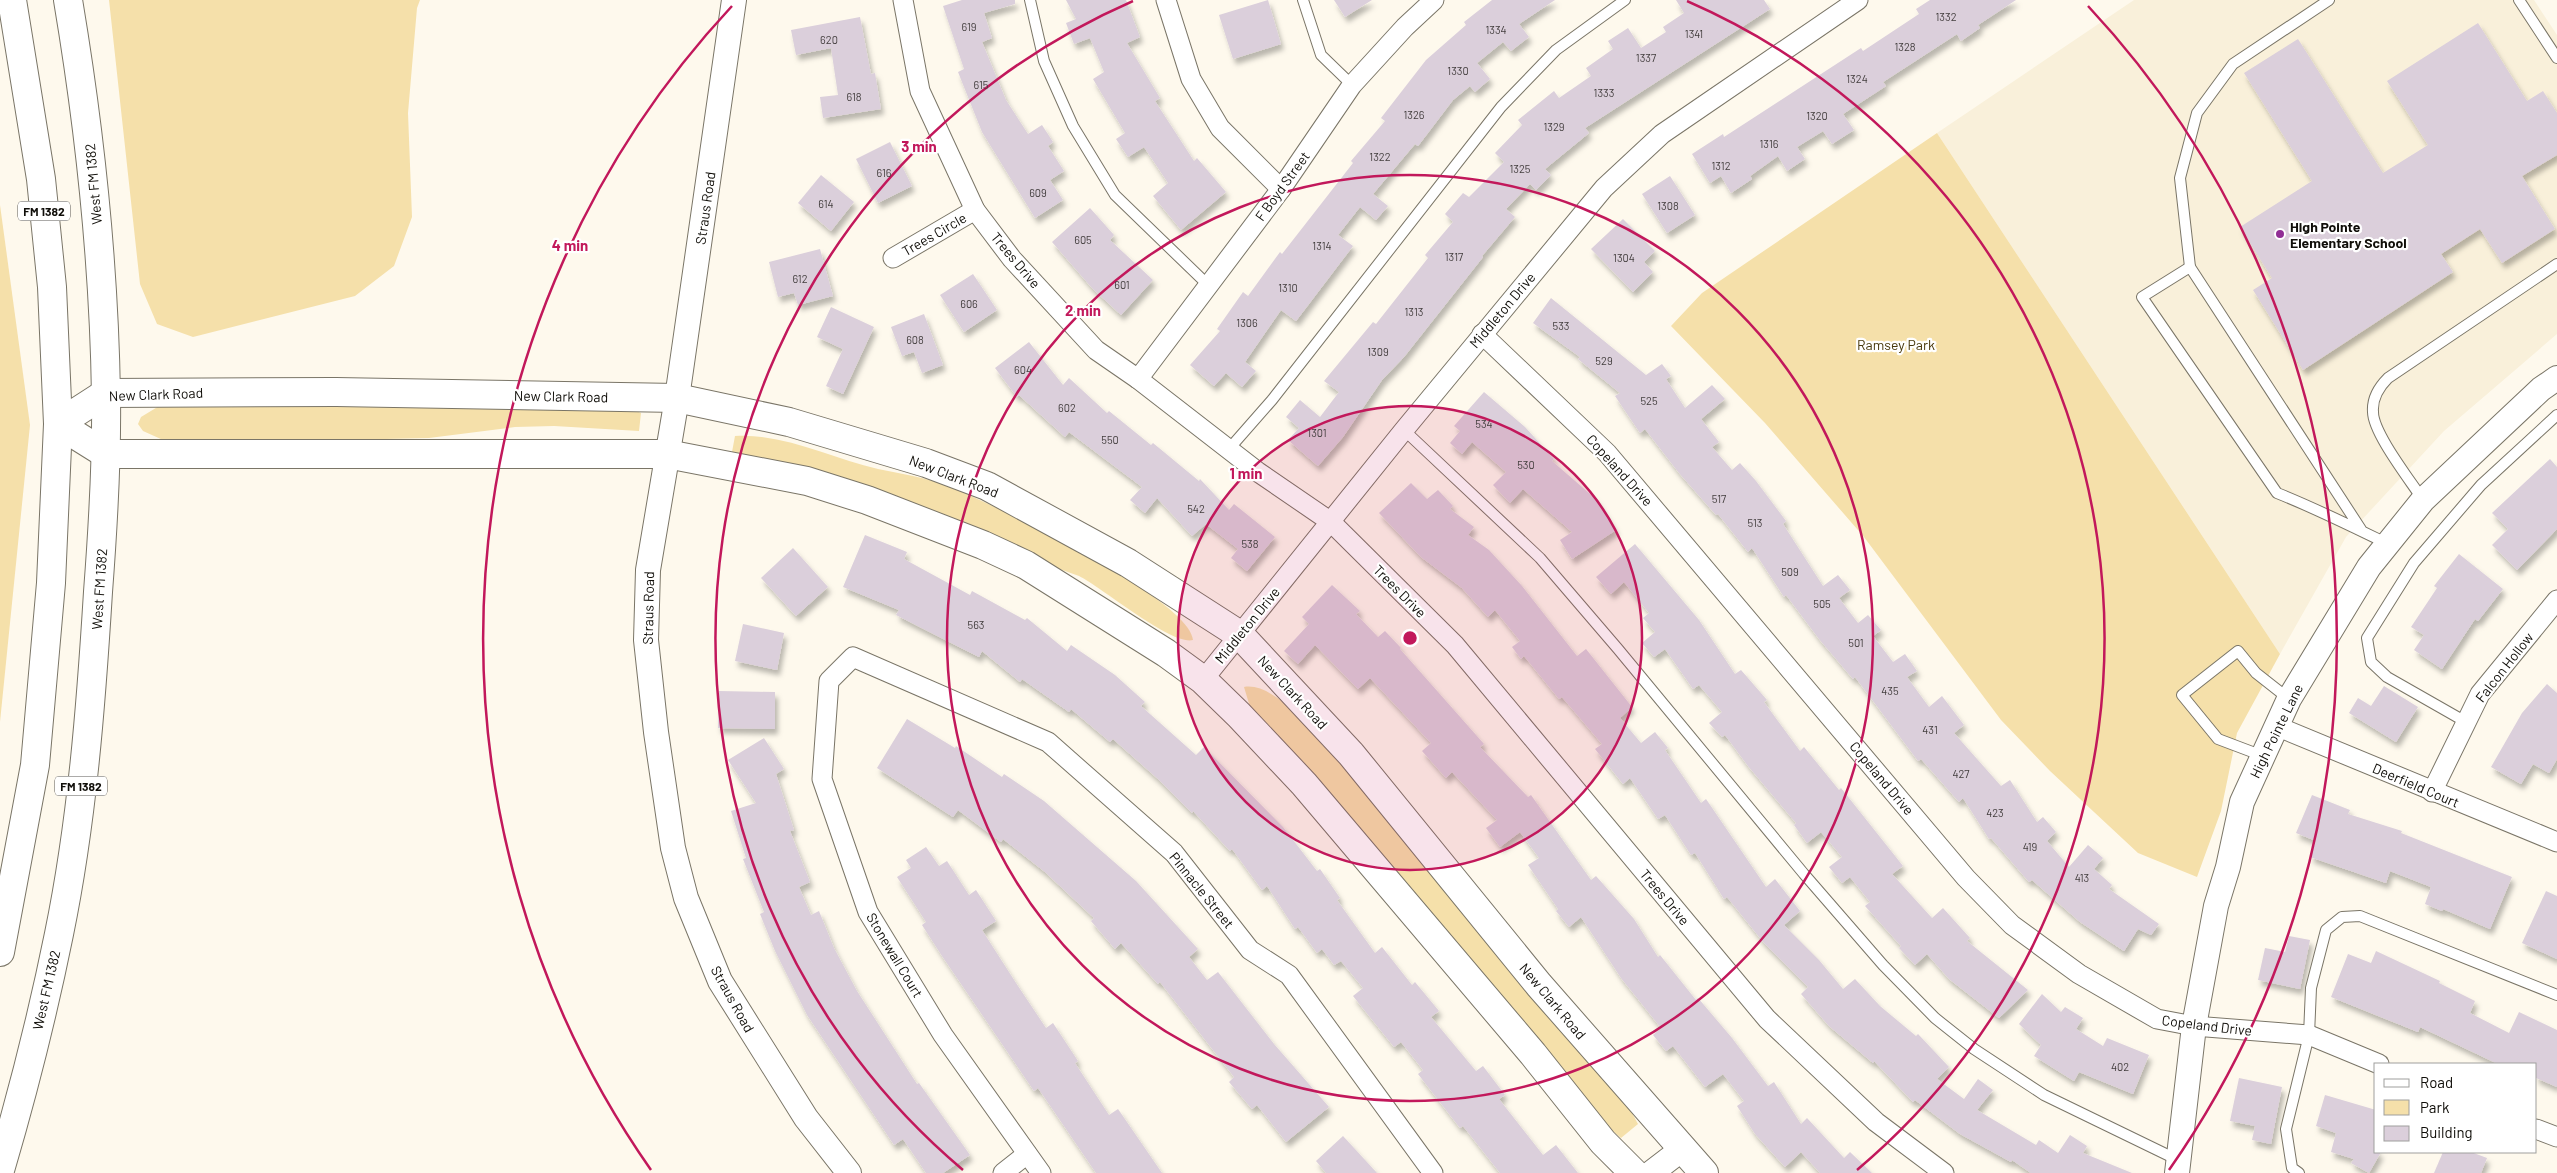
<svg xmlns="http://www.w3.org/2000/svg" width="2557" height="1173" font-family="Barlow,sans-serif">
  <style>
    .built { fill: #f9f0da }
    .green { fill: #f5e0aa }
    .building { fill: #dbcfdb; filter: url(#shadow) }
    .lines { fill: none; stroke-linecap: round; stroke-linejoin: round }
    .service-casing { stroke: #7a7567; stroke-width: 12 }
    .minor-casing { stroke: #7a7567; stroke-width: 21 }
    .tertiary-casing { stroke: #7a7567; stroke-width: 26 }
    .secondary-casing { stroke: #7a7567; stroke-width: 30 }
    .primary-casing { stroke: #7a7567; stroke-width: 30 }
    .service { stroke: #fff; stroke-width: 10 }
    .minor { stroke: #fff; stroke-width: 19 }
    .tertiary { stroke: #fff; stroke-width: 24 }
    .secondary { stroke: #fff; stroke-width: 28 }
    .primary { stroke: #fff; stroke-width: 28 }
    .ring { fill: none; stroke: #c2185b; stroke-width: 2.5 }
    .poi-dot { fill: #912e95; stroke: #fff; stroke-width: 2 }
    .labels { text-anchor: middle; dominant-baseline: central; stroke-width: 4.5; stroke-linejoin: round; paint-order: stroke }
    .number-label { font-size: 11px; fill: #433e3e }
    .shield { fill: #fff; stroke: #585653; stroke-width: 1 }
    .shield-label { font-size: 12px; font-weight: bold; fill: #100e09 }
    .street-label { font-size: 14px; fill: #100e09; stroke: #fff }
    .poi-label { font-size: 14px; font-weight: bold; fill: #100e09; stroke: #fff; text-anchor: start }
    .park-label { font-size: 14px; fill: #48380c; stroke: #fff }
    .centre { fill: #c2185b; stroke: #fff; stroke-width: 2.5 }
    .ring-label { font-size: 15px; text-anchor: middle; font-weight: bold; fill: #c2185b; stroke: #fff; stroke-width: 4.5; stroke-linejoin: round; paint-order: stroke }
  </style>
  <defs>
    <filter id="shadow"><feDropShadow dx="3" dy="5.5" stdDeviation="2.5" flood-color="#0004"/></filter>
  </defs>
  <rect width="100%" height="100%" fill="#fef9ed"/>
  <!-- built -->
  <path class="built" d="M2134,0H2534L2557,35V334L2444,431L2346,537L2280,654L1937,133Z"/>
  <!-- green -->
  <g class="green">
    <path d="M109,0H420L417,8L408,113L412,217L394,266L355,296L193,337L157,324L140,284Z"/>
    <path d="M1937,133L2280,654L2237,733L2221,811L2197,877L2138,853L2050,771L2001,720L1864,537L1765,423L1671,326L1702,293Z"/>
    <path d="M0,205L30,425L0,722Z"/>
    <path d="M169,400L634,410L641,413L639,431L554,426L515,427L429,438L172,444L143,431L138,424L141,417Z"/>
    <path d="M735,436C784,433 831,458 878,469C902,474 924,477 948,486C989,502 1190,599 1193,640C1172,646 1103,588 1079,576L732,452Z"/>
    <path d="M1244,687C1272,682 1307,725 1325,744L1626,1102L1638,1124L1621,1138L1608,1127L1250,707Z"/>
  </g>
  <!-- building -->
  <g class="building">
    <path d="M962,0H1015V4L984,13L992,38L982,42L1006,100L1028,134L1042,125L1053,142L1048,146L1064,171L1050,180L1063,200L1035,218L982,132L958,72L964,69L943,6Z"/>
    <path d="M1066,0H1126L1140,37L1127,43L1160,98L1155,101L1194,161L1197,158L1226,192L1181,230L1153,196L1168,183L1144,147L1128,157L1116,139L1125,133L1093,79L1104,72L1090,38L1074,44L1066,23L1076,19Z"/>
    <path d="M1268,0L1281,44L1233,59L1219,15Z"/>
    <path d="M1334,0H1372L1345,17Z"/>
    <path d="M1492,0H1555L1519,24L1529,37L1511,51L1503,42L1477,63L1490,79L1475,92L1470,86L1453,100L1418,146L1415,144L1373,194L1388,206L1376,220L1360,207L1338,235L1353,246L1296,321L1281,310L1245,362L1256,371L1242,387L1226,373L1214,386L1190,365L1220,331L1217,329L1243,292L1248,296L1280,252L1282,254L1353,163L1351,161L1385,121L1381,118L1426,60L1466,25L1464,22Z"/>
    <path d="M1676,0H1764L1770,9L1585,128L1589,133L1545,169L1551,175L1536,190L1530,184L1506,209L1515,217L1482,256L1483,257L1404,357L1382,380L1343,437L1318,466L1288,440L1299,428L1286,417L1300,400L1320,417L1339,392L1324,381L1373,322L1376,324L1428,258L1425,255L1453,222L1445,214L1463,193L1469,197L1504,162L1495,153L1522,125L1518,120L1554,91L1559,98L1591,76L1586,68L1613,49L1608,41L1628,28L1641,48L1666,32L1663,27L1684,13Z"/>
    <path d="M1930,0H2016L1978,25L1980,28L1961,41L1957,34L1883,82L1886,86L1843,114L1854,130L1832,144L1823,131L1797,147L1805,159L1787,171L1778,156L1750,176L1752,179L1731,193L1721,176L1710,183L1692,154L1723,134L1724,137L1861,48L1863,51L1919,14L1916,9Z"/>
    <path d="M860,17L871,74L875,73L881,109L823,118L820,97L838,95L831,48L796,55L791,30Z"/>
    <path d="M2478,23L2527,101L2543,91L2557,113V155L2522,176L2555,229L2502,263L2480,229L2441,254L2453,272L2303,370L2253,290L2272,278L2240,227L2312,181L2244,73L2298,39L2383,173L2428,145L2387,81Z"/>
    <path d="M890,142L912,186L878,203L856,159Z"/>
    <path d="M821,175L854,202L831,231L798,203Z"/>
    <path d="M1670,176L1695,215L1667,233L1642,194Z"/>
    <path d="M1090,208L1114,235L1110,240L1153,280L1121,315L1092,288L1052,242Z"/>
    <path d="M1623,219L1655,251L1644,262L1653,272L1633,292L1591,249Z"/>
    <path d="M820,249L833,296L798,305L794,293L778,297L769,262Z"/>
    <path d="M973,274L997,310L964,332L940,295Z"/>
    <path d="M1551,298L1646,375L1662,364L1671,376L1666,379L1685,408L1712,385L1725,399L1701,419L1719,442L1712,447L1732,470L1740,463L1756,481L1786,521L1783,524L1823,586L1838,575L1850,590L1839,598L1858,623L1868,615L1881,630L1873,636L1893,662L1905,654L1917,671L1907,677L1929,707L1942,696L1964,725L1954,733L2001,786L2010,780L2037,822L2043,817L2056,832L2047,841L2069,867L2088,845L2103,858L2094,869L2112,885L2109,889L2159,924L2151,935L2138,929L2124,951L2080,922L2032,880L2029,882L1991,838L1989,839L1963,798L1959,802L1921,759L1918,761L1855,677L1853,679L1819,639L1786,595L1784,597L1752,548L1748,552L1718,514L1716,515L1679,473L1645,429L1640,433L1615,396L1620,393L1578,359L1580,357L1533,323Z"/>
    <path d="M831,307L874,327L843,394L826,386L843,349L817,337Z"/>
    <path d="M924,314L943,365L922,373L914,352L902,356L891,327Z"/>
    <path d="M1029,342L1063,385L1069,378L1107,413L1109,411L1151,445L1153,443L1199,481L1200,479L1229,510L1234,504L1275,537L1247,571L1231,558L1238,549L1206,524L1192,536L1157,498L1145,513L1130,500L1142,487L1069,432L1065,437L1019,395L1017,397L995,368Z"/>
    <path d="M1484,392L1525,427L1554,459L1552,461L1597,500L1616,530L1572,559L1560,540L1572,532L1523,489L1510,503L1493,485L1506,472L1472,442L1462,454L1450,443L1460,431L1454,426Z"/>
    <path d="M2550,459L2557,467V529L2517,570L2492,545L2508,529L2492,513Z"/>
    <path d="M1411,483L1427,499L1438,490L1453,506L1450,509L1474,527L1468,535L1489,550L1522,586L1577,656L1586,649L1632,707L1620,718L1641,743L1655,732L1668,748L1665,750L1701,803L1706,799L1766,887L1775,879L1800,911L1784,925L1819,960L1843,989L1855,979L1880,1006L1916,1036L1918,1034L1949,1067L1937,1079L1964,1099L1978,1079L1993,1090L1977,1110L2036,1145L2039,1140L2058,1153L2070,1135L2087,1146L2083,1153L2132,1173H2031L2012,1160L2011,1162L1960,1134L1915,1100L1913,1102L1874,1061L1873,1063L1829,1026L1801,994L1808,987L1764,943L1727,897L1724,899L1695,853L1691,855L1665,815L1658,819L1630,778L1623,784L1595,749L1602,744L1562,697L1559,699L1524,656L1521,659L1512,647L1520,641L1495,610L1488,617L1462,588L1421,557L1379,513Z"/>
    <path d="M865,535L907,552L904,559L970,595L972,591L1025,620L1027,618L1067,651L1071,645L1115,675L1145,702L1141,706L1196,755L1204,747L1283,827L1317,871L1320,869L1340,898L1337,900L1375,953L1382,947L1412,985L1415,982L1439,1011L1431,1017L1476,1071L1483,1066L1505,1095L1499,1099L1543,1155L1556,1145L1578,1173H1500L1463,1126L1460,1128L1418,1074L1423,1070L1401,1042L1394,1047L1353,996L1363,988L1341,961L1334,965L1322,949L1317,953L1298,927L1295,929L1267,886L1262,890L1232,849L1230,851L1193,811L1192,813L1158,779L1113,739L1110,742L1071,709L1069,712L1022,679L1020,682L982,651L979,657L896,615L899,610L843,587Z"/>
    <path d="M1635,544L1699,620L1735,674L1741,670L1767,700L1764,702L1800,751L1804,747L1839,790L1841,788L1903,866L1892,874L1932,918L1943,908L1970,938L1967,941L2028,990L1999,1018L1949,979L1927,954L1915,965L1899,948L1901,946L1865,906L1870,902L1850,877L1842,883L1829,867L1842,857L1821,832L1807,843L1794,825L1796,823L1748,766L1725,735L1722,737L1709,723L1722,712L1699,685L1693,689L1665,649L1654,657L1642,643L1655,632L1643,618L1649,613L1624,582L1611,594L1596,577Z"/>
    <path d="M793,548L828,587L796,616L761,578Z"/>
    <path d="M2459,554L2503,589L2478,621L2475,619L2442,669L2414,650L2424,635L2411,627L2437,588L2434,586Z"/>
    <path d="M1332,585L1360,611L1356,614L1378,637L1385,631L1401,648L1400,649L1484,744L1480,747L1528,797L1531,795L1591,880L1596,876L1634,919L1658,957L1660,955L1696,1000L1698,998L1732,1038L1768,1086L1774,1082L1801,1124L1807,1118L1844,1158L1850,1152L1872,1173H1820L1801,1152L1785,1167L1755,1134L1737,1106L1744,1101L1723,1074L1705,1087L1673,1046L1666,1051L1653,1035L1661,1028L1621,978L1581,917L1569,927L1556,911L1558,909L1528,865L1539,858L1520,832L1500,847L1486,828L1497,820L1452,772L1446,778L1422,751L1431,743L1370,678L1358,689L1315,645L1298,664L1284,651L1309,624L1302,617Z"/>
    <path d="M743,624L784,633L777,670L735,661Z"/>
    <path d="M2547,684L2557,693V759L2549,773L2533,764L2521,784L2491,767L2522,713Z"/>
    <path d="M2384,686L2418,707L2396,742L2349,713L2358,698L2371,706Z"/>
    <path d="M719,691L775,692V729L718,728Z"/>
    <path d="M907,719L955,748L956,746L1002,777L1004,774L1044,801L1136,881L1198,949L1189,957L1207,980L1218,972L1274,1044L1329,1107L1286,1142L1257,1105L1252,1109L1229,1082L1234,1077L1160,982L1158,984L1121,943L1115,949L1091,921L1094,918L1045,872L1003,839L1001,842L958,810L953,817L877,768Z"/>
    <path d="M764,738L784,769L776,774L794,830L790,831L810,882L799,887L811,915L819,911L834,948L857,991L917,1084L919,1083L970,1155L943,1173H926L903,1139L894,1145L807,1015L775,951L760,914L764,912L743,859L746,858L731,811L756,803L728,760Z"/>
    <path d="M2312,795L2350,810L2348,814L2402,831L2401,833L2512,877L2490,929L2443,909L2442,911L2425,904L2431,887L2390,871L2386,883L2310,857L2316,841L2296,833Z"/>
    <path d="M926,847L939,866L947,861L969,895L976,890L996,921L982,930L1016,983L1046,1028L1053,1023L1078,1061L1075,1063L1109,1115L1118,1109L1162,1173H1096L1038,1088L1034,1091L942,956L922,925L926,922L897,877L911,868L906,860Z"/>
    <path d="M2546,891L2557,896V959L2522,943Z"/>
    <path d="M2289,936L2310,940L2300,989L2258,980L2265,948L2285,952Z"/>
    <path d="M2376,951L2440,981L2439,983L2475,1001L2470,1013L2509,1033L2519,1012L2557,1030V1087L2536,1078V1064H2498L2420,1027L2418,1032L2331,997L2348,954L2371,963Z"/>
    <path d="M2042,994L2061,1012L2065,1007L2083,1018L2076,1029L2103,1046L2107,1038L2149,1055L2133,1094L2079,1072L2074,1081L2034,1056L2041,1045L2019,1024Z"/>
    <path d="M2239,1078L2282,1087L2271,1144L2252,1140L2255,1126L2230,1121Z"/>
    <path d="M2325,1095L2376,1110V1152H2381L2369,1173L2351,1163L2354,1159L2331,1152L2336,1133L2316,1126Z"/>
    <path d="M1343,1136L1377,1173H1326L1316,1161Z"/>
    <path d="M2443,1152H2471L2487,1158L2481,1173H2434Z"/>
  </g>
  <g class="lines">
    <defs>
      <g id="service">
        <path d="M1030,0L1044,61L1073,126L1115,195L1208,285"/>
        <path d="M1303,0L1321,55L1352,85"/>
        <path d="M2519,0L2557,58"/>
        <path d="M2190,267L2180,178L2197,113L2233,64L2329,0"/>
        <path d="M1404,430L1540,558L1618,649L1804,874L1883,965L1935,1018L1974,1049L2044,1095L2178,1160"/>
        <path d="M1229,449L1272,400L1501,107L1556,50L1625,0"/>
        <path d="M2423,500C2410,480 2373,433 2373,412C2372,399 2379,387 2388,378L2557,264"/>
        <path d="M2362,531L2190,267L2142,297L2277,493C2315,508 2351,526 2388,544"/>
        <path d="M2466,722L2387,677L2371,662L2367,638L2414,563L2481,485L2557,415"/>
        <path d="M2263,756L2218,739L2182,695L2238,651L2256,673L2289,699"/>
        <path d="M2299,1173L2292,1168L2286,1129L2309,1035L2311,988L2326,930L2342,917L2360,916L2557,995"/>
      </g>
      <g id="minor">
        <path d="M903,0L920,91L975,210L1012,259L1096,350L1138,379L1258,472L1331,522L1455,645L1767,1019L1876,1122L1944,1173"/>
        <path d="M1166,0L1191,79L1220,128L1281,189"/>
        <path d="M893,258L975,210"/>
        <path d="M1482,334L1607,453L1966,878L2012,925L2079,974L2157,1019L2194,1026L2309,1035L2379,1064"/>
        <path d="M1138,379L1281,189L1352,85L1405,27L1434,0"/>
        <path d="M1203,680L1404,430L1604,188L1662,134L1858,0"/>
        <path d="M2276,726L2557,842"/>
        <path d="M2432,792L2480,694L2557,600"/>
        <path d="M2536,1129L2557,1137"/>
        <path d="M1003,1173L1027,1154"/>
        <path d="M1041,1173L943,1035L868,912L822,779L829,681L853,657L1048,742L1174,853L1250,950L1289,975L1433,1173"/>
      </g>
      <g id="tertiary">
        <path d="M734,0L677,398L648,570L646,640L656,732L673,848L686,898L720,981L806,1118L849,1173"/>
        <path d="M1651,1173L1681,1150"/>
        <path d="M2177,1173L2194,1026L2216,906L2228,867L2242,802L2289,699L2369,567L2423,500L2541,389L2557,378"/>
      </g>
      <path id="secondary" d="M1634,1173L1603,1142L1533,1054L1304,784L1239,715L1203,680L1166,653L1026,565L983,545L867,500L807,481L667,454H106L58,424L106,393L336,392L677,398L789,422L926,463L987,486L1128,563L1240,635L1351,754L1539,985L1704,1173"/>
      <g id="primary">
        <path d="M0,952L35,765L51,583L58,424L52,287L41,179L12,0"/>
        <path d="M0,1170C23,1092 43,1013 59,934C82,822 91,706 98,592C103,527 107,461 106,396C104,263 90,131 68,0"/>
      </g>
    </defs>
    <!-- service casing -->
    <use href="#service" class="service-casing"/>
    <!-- minor casing -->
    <use href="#minor" class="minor-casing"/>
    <!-- tertiary casing -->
    <use href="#tertiary" class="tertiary-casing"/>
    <!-- secondary casing -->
    <use href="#secondary" class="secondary-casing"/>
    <!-- primary casing -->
    <use href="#primary" class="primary-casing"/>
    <!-- service -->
    <use href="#service" class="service"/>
    <!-- minor -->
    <use href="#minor" class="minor"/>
    <!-- tertiary -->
    <use href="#tertiary" class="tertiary"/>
    <!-- secondary -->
    <use href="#secondary" class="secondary"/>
    <!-- primary -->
    <use href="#primary" class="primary"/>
  </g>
  <!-- distance rings -->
  <circle cx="1410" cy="638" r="232" fill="#c2185b" fill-opacity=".12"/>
  <g class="ring">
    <circle cx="1410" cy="638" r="232"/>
    <circle cx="1410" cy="638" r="463"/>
    <path d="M963 1170A695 695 0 0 1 1133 1M1687 1A695 695 0 0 1 1857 1170"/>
    <path d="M651 1170A927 927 0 0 1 732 6M2088 6A927 927 0 0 1 2169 1170"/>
  </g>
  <!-- markers -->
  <circle class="poi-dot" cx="2280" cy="234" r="5"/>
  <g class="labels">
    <!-- number labels -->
    <g class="number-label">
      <text x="1946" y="16">1332</text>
      <text x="969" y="26">619</text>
      <text x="1496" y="29">1334</text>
      <text x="1694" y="33">1341</text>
      <text x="829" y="39">620</text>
      <text x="1905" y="46">1328</text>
      <text x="1646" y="57">1337</text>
      <text x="1458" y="70">1330</text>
      <text x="1857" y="78">1324</text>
      <text x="981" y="84">615</text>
      <text x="1604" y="92">1333</text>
      <text x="854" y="96">618</text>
      <text x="1414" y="114">1326</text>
      <text x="1817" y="115">1320</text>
      <text x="1554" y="126">1329</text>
      <text x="1769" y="143">1316</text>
      <text x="1380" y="156">1322</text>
      <text x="1721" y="165">1312</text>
      <text x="1520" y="168">1325</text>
      <text x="884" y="172">616</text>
      <text x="1038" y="192">609</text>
      <text x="826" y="203">614</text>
      <text x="1668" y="205">1308</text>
      <text x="1083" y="239">605</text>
      <text x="1322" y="245">1314</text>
      <text x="1454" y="256">1317</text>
      <text x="1624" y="257">1304</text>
      <text x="800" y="278">612</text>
      <text x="1122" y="284">601</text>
      <text x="1288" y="287">1310</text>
      <text x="969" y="303">606</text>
      <text x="1414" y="311">1313</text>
      <text x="1247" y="322">1306</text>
      <text x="1561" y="325">533</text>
      <text x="915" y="339">608</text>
      <text x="1378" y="351">1309</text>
      <text x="1604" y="360">529</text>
      <text x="1023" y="369">604</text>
      <text x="1649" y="400">525</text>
      <text x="1067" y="407">602</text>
      <text x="1484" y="423">534</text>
      <text x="1317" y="432">1301</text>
      <text x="1110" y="439">550</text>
      <text x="1526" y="464">530</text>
      <text x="1719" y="498">517</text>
      <text x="1196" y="508">542</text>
      <text x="1755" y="522">513</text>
      <text x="1250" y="543">538</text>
      <text x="1790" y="571">509</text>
      <text x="1822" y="603">505</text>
      <text x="976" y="624">563</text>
      <text x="1856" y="642">501</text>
      <text x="1890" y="690">435</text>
      <text x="1930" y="729">431</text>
      <text x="1961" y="773">427</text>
      <text x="1995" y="812">423</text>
      <text x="2030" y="846">419</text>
      <text x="2082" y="877">413</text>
      <text x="2120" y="1066">402</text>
    </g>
    <!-- shield labels -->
    <g class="shield">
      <rect x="18" y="201.5" width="52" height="19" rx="4"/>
      <rect x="55" y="776.5" width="52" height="19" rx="4"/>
    </g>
    <g class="shield-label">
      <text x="44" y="211">FM 1382</text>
      <text x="81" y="786">FM 1382</text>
    </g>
    <!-- street labels -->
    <g class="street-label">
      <text transform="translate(93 184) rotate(-95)">West FM 1382</text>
      <text transform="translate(1282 186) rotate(-54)">F Boyd Street</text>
      <text transform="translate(705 208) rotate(-82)">Straus Road</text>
      <text transform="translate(934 234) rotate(-30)">Trees Circle</text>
      <text transform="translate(1016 260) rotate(50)">Trees Drive</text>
      <text transform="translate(1502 310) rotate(-50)">Middleton Drive</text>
      <text transform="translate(156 394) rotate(-2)">New Clark Road</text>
      <text transform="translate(561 396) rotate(1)">New Clark Road</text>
      <text transform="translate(1620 470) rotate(48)">Copeland Drive</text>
      <text transform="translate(954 476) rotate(21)">New Clark Road</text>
      <text transform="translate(99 589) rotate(-86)">West FM 1382</text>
      <text transform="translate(1400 591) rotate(45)">Trees Drive</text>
      <text transform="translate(648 608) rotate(-89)">Straus Road</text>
      <text transform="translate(1247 625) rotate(-51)">Middleton Drive</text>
      <text transform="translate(2504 667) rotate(-52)">Falcon Hollow</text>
      <text transform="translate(1293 692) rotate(47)">New Clark Road</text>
      <text transform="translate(2276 731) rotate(-64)">High Pointe Lane</text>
      <text transform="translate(1882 778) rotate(50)">Copeland Drive</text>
      <text transform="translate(2416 785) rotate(23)">Deerfield Court</text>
      <text transform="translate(1202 890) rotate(51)">Pinnacle Street</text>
      <text transform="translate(1665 897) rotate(50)">Trees Drive</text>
      <text transform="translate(895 955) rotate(59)">Stonewall Court</text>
      <text transform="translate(46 990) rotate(-77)">West FM 1382</text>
      <text transform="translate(733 999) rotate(61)">Straus Road</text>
      <text transform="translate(1553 1001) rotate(50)">New Clark Road</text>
      <text transform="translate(2207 1025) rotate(7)">Copeland Drive</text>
    </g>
    <!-- poi labels -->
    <g class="poi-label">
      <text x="2290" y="226">High Pointe<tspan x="2290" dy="16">Elementary School</tspan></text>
    </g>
    <!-- park labels -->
    <g class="park-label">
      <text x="1896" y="344">Ramsey Park</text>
    </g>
  </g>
  <circle cx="1410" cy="638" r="8" class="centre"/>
  <g class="ring-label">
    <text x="919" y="152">3 min</text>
    <text x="570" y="251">4 min</text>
    <text x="1083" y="316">2 min</text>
    <text x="1246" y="479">1 min</text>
  </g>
  <!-- legend -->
  <rect x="2374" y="1063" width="162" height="90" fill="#ffffff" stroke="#9f9f9d"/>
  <rect x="2384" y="1079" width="25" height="8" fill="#ffffff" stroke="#9f9f9d"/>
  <text x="2420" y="1088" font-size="15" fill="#100e09">Road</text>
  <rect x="2384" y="1100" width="25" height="15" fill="#f5e0aa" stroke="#9f9f9d"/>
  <text x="2420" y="1113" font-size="15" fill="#100e09">Park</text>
  <rect x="2384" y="1126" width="25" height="15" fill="#dbcfdb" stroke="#9f9f9d"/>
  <text x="2420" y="1138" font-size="15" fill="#100e09">Building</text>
</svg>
